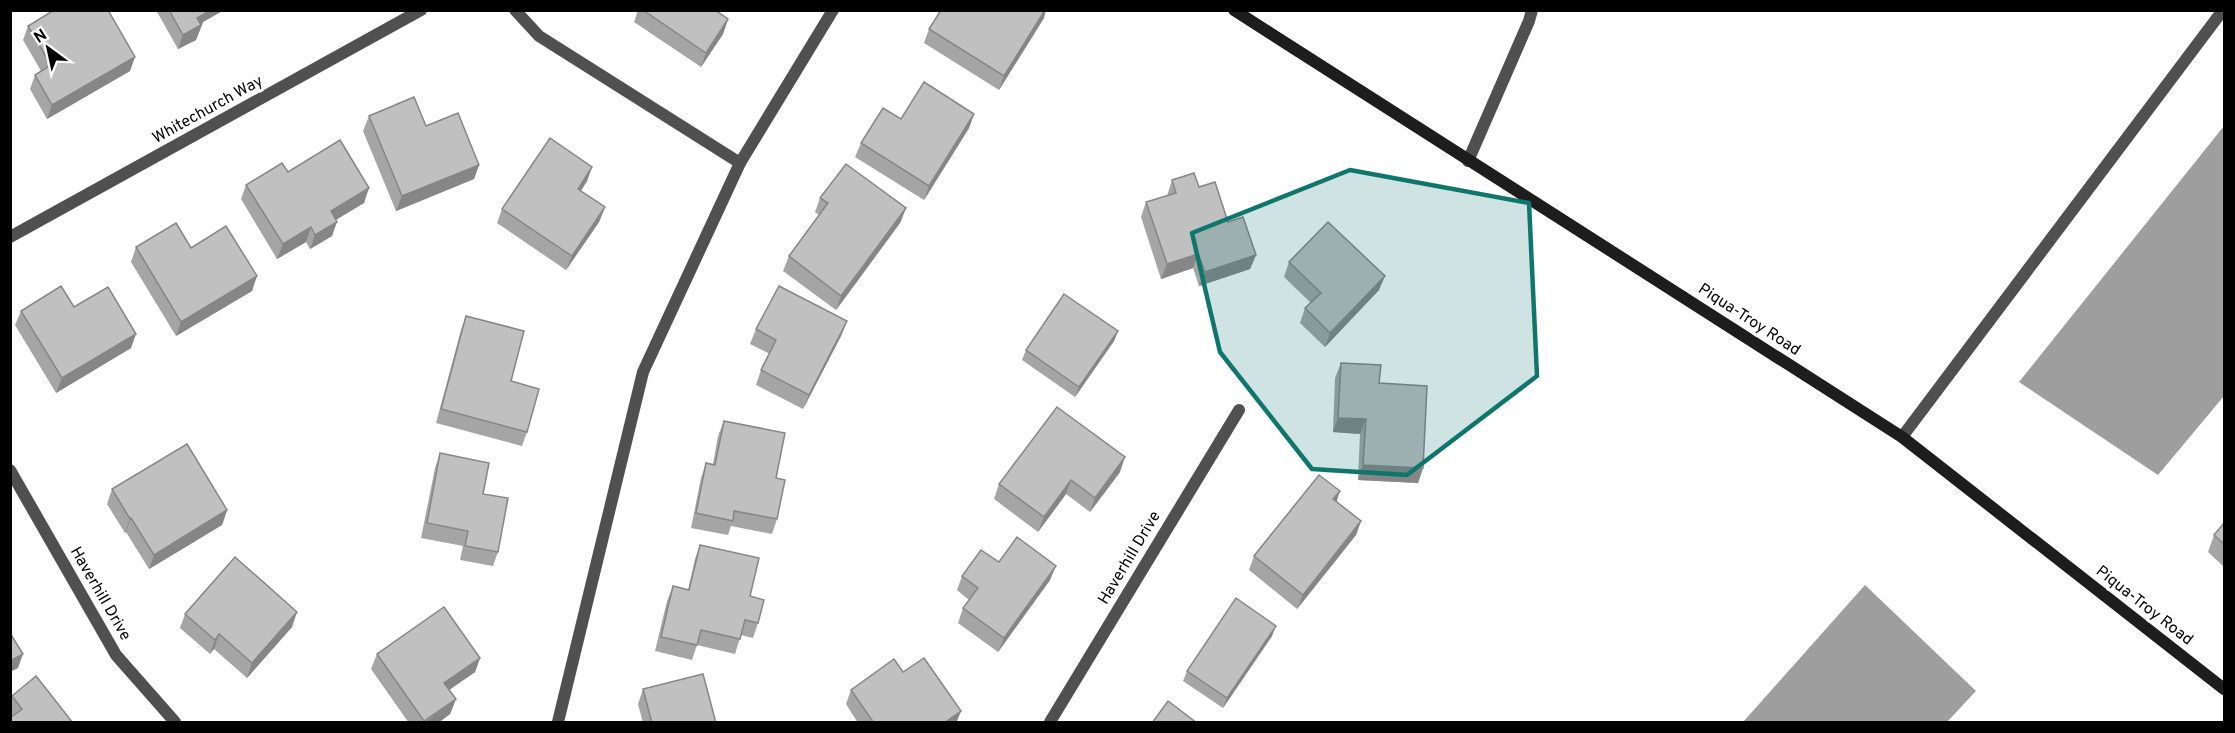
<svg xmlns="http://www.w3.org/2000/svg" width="2235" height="733" font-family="Overpass,sans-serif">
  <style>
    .water { fill: #9e9e9e }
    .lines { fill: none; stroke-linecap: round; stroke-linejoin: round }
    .lane { stroke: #505050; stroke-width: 12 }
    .street { stroke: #505050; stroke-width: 12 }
    .secondary { stroke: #1d1d1d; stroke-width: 12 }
    .wall { fill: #a5a5a5 }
    .shaded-wall { fill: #868686 }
    .building { fill: #c0c0c0; stroke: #868686; stroke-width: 1.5 }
    .marked { fill: #0f766e; fill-opacity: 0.2; stroke: #0f766e; stroke-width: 4.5; stroke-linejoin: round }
    .labels { text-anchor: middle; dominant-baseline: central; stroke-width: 6; stroke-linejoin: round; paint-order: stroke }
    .street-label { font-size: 16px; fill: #000; stroke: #fff }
  </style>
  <rect width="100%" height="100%" fill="#fff"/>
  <!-- water -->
  <g class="water">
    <path d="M2224,126V396L2158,475L2019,382Z"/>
    <path d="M1865,585L1976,691L1947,722H1743Z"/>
  </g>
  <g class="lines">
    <!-- lane -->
    <g class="lane">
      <path d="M1468,161L1529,21L1532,10"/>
      <path d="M1902,437L2223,10"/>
    </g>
    <!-- street -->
    <g class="street">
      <path d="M515,10L539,36L740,163"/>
      <path d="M10,237L421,10"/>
      <path d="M10,470L116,655L175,722"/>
      <path d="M558,722L643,372L740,163L833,10"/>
      <path d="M1050,722L1239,410"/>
    </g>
    <!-- secondary -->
    <path class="secondary" d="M1234,10L1902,437L2224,689"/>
  </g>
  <!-- wall -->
  <g class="wall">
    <path d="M156,10H224L203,22L196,40L178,49Z"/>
    <path d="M638,10H715L728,19L723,34L701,67L634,22Z"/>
    <path d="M1044,18L999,90L924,43L929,29Z"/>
    <path d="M28,26L130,71L47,119L30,89L35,75L41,71L23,40Z"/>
    <path d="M974,114L969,128L924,200L855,157L861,143L901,119Z"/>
    <path d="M369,116L426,126L479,165L474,179L396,211L363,131Z"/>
    <path d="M592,167L587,181L581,191L605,207L599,222L566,270L497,223L502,209Z"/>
    <path d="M288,172L364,203L336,219L332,236L310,249L306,242L277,259L241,199L246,185Z"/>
    <path d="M1172,180L1199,187L1256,255L1250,269L1199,286L1193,268L1161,279L1141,217L1146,202L1167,196Z"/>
    <path d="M820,198L906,208L900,223L836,310L783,271L789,256L819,215L815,212Z"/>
    <path d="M136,247L191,248L252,291L176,336L131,262Z"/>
    <path d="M1289,262L1379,290L1325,347L1300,323L1305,308L1311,303L1284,277Z"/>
    <path d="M74,307L131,348L56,393L15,325L21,311Z"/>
    <path d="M466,316L527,432L522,446L436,423L461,330Z"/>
    <path d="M847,321L841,336L803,409L756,385L761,370L770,354L750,344L756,329Z"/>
    <path d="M1118,331L1114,341L1075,397L1022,360L1026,350Z"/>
    <path d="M1341,363L1379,383L1423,468L1418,483L1358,480L1360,434L1333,432L1335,378Z"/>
    <path d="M724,421L776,478L777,519L772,534L731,526L728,535L691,528L701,478L706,463L713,464L718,436Z"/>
    <path d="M440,453L483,494L498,552L493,566L460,560L463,546L421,538L435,468Z"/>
    <path d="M1120,472L1090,512L1066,494L1038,532L994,499L999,484Z"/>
    <path d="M112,489L227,510L222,525L149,569L126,532L125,533L107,504Z"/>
    <path d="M1336,501L1361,521L1356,535L1297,609L1249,570L1254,556Z"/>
    <path d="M2224,523V567L2208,552L2214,535Z"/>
    <path d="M700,545L750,596L758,623L753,638L741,635L735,654L697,645L692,660L655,651L667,601L673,586L688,590L695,559Z"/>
    <path d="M999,562L1050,580L998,652L958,623L963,608L969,600L957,590L962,576Z"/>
    <path d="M185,614L292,627L247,678L214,649L210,654L180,628Z"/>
    <path d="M1272,636L1223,708L1183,681L1187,671Z"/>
    <path d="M377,654L480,658L475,672L449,690L456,699L450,714L438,723H409L371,669Z"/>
    <path d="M903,672L961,711L956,723H858L846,704L851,690Z"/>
    <path d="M643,689L716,723H643L638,704Z"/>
    <path d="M12,696L73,723L12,717L10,715V700Z"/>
  </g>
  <!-- shaded-wall -->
  <g class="shaded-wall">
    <path d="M204,10H224L203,22L196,40L178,49L183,35Z"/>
    <path d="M1045,10H1046L1044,18L999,90L1004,76Z"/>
    <path d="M728,19L723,34L701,67L706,53Z"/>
    <path d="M135,57L130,71L47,119L52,105Z"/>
    <path d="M974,114L969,128L924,200L929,186Z"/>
    <path d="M479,165L474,179L396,211L402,196Z"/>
    <path d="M592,167L587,181L572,204L578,189Z"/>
    <path d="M369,188L364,203L326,226L331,211Z"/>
    <path d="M605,207L599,222L566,270L572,256Z"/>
    <path d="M906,208L900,223L836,310L841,296Z"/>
    <path d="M337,222L332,236L310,249L315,235Z"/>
    <path d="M311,227L306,242L277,259L283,244Z"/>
    <path d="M1198,254L1193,268L1161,279L1167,264Z"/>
    <path d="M1256,255L1250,269L1199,286L1205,272Z"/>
    <path d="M257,276L252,291L176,336L181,322Z"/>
    <path d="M1385,276L1379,290L1325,347L1330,333Z"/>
    <path d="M847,321L841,336L803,409L809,395Z"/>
    <path d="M1118,331L1114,341L1075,397L1079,387Z"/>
    <path d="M136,334L131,348L56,393L62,378Z"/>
    <path d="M1338,418L1366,419L1360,434L1333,432Z"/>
    <path d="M1125,457L1120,472L1090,512L1095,498Z"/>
    <path d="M1363,465L1423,468L1418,483L1358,480Z"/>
    <path d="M1071,480L1066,494L1038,532L1044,517Z"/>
    <path d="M1340,491L1335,506L1333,499Z"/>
    <path d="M227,510L222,525L149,569L154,555Z"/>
    <path d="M131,518L126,532L125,533L130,519Z"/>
    <path d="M1361,521L1356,535L1297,609L1303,595Z"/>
    <path d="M1056,566L1050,580L998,652L1004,638Z"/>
    <path d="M297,612L292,627L247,678L252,663Z"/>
    <path d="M1276,626L1272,636L1223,708L1227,698Z"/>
    <path d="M219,634L214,649L210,654L215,640Z"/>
    <path d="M23,654L18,668L10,672V661Z"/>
    <path d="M480,658L475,672L439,697L444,683Z"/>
    <path d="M456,699L450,714L438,723H424Z"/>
    <path d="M961,711L956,723H944Z"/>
  </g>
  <!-- building -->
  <g class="building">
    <path d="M54,10H108L135,57L52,105L35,75L51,65L28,26Z"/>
    <path d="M169,10H205L206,13L197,18L201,25L183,35Z"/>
    <path d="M643,10H715L728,19L706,53Z"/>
    <path d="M941,10H1045L1004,76L929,29Z"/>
    <path d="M924,82L974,114L929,186L861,143L883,108L901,119Z"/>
    <path d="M414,97L426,126L458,113L479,165L402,196L369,116Z"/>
    <path d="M550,138L592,167L578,189L605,207L572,256L502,209Z"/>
    <path d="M340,140L369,188L331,211L337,222L315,235L311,227L283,244L246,185L282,163L288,172Z"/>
    <path d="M846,164L906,208L841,296L789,256L828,203L820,198Z"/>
    <path d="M1194,173L1199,187L1215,182L1228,222L1243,217L1256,255L1205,272L1198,254L1167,264L1146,202L1176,193L1172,180Z"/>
    <path d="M1328,222L1385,276L1330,333L1305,308L1321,293L1289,262Z"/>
    <path d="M176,223L191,248L226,226L257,276L181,322L136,247Z"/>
    <path d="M61,286L74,307L108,287L136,334L62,378L21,311Z"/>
    <path d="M779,286L847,321L809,395L761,370L776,340L756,329Z"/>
    <path d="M1064,294L1118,331L1079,387L1026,350Z"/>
    <path d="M466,316L524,331L511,381L539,389L527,432L441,409Z"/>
    <path d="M1341,363L1381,365L1379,383L1427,386L1423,468L1363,465L1366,419L1338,418Z"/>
    <path d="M1057,407L1125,457L1095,498L1071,480L1044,517L999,484Z"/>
    <path d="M724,421L785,433L776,478L785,480L777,519L734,511L733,521L696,513L706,463L715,465Z"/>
    <path d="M187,444L227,510L154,555L131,518L130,519L112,489Z"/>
    <path d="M440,453L489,463L483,494L508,498L498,552L465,546L468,531L427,523Z"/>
    <path d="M1319,475L1340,491L1333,499L1361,521L1303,595L1254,556Z"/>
    <path d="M2224,523V544L2214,535Z"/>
    <path d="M1017,537L1056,566L1004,638L963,608L978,588L962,576L981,550L999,562Z"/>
    <path d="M700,545L759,558L750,596L764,600L758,623L745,620L740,639L701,630L697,645L661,637L673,586L689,590Z"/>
    <path d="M235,557L297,612L252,663L219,634L215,640L185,614Z"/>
    <path d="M1236,598L1276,626L1227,698L1187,671Z"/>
    <path d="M444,607L480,658L444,683L456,699L424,721L377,654Z"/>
    <path d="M10,633L23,654L10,661Z"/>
    <path d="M924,658L961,711L944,723H874L851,690L894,659L903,672Z"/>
    <path d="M703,674L716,723H652L643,689Z"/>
    <path d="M36,676L73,723H10V718L22,709L12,696Z"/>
    <path d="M1168,701L1197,723H1152Z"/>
  </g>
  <!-- marked area -->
  <path class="marked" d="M1350,170L1529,203L1537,376L1407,475L1312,469L1220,352L1192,233Z"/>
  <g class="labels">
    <!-- street labels -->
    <g class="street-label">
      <text transform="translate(208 110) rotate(-29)">Whitechurch Way</text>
      <text transform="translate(1749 320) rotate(33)">Piqua-Troy Road</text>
      <text transform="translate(1130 558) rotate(-59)">Haverhill Drive</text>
      <text transform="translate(100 594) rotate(60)">Haverhill Drive</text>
      <text transform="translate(2144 606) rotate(38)">Piqua-Troy Road</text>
    </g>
  </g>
  <!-- border -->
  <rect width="2235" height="733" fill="none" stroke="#000000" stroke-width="24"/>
  <!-- north arrow -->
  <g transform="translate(48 48) rotate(327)" stroke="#ffffff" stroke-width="4.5" paint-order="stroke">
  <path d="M0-4.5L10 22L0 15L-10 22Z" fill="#000000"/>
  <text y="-9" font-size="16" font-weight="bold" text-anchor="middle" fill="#000000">N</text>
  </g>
</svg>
